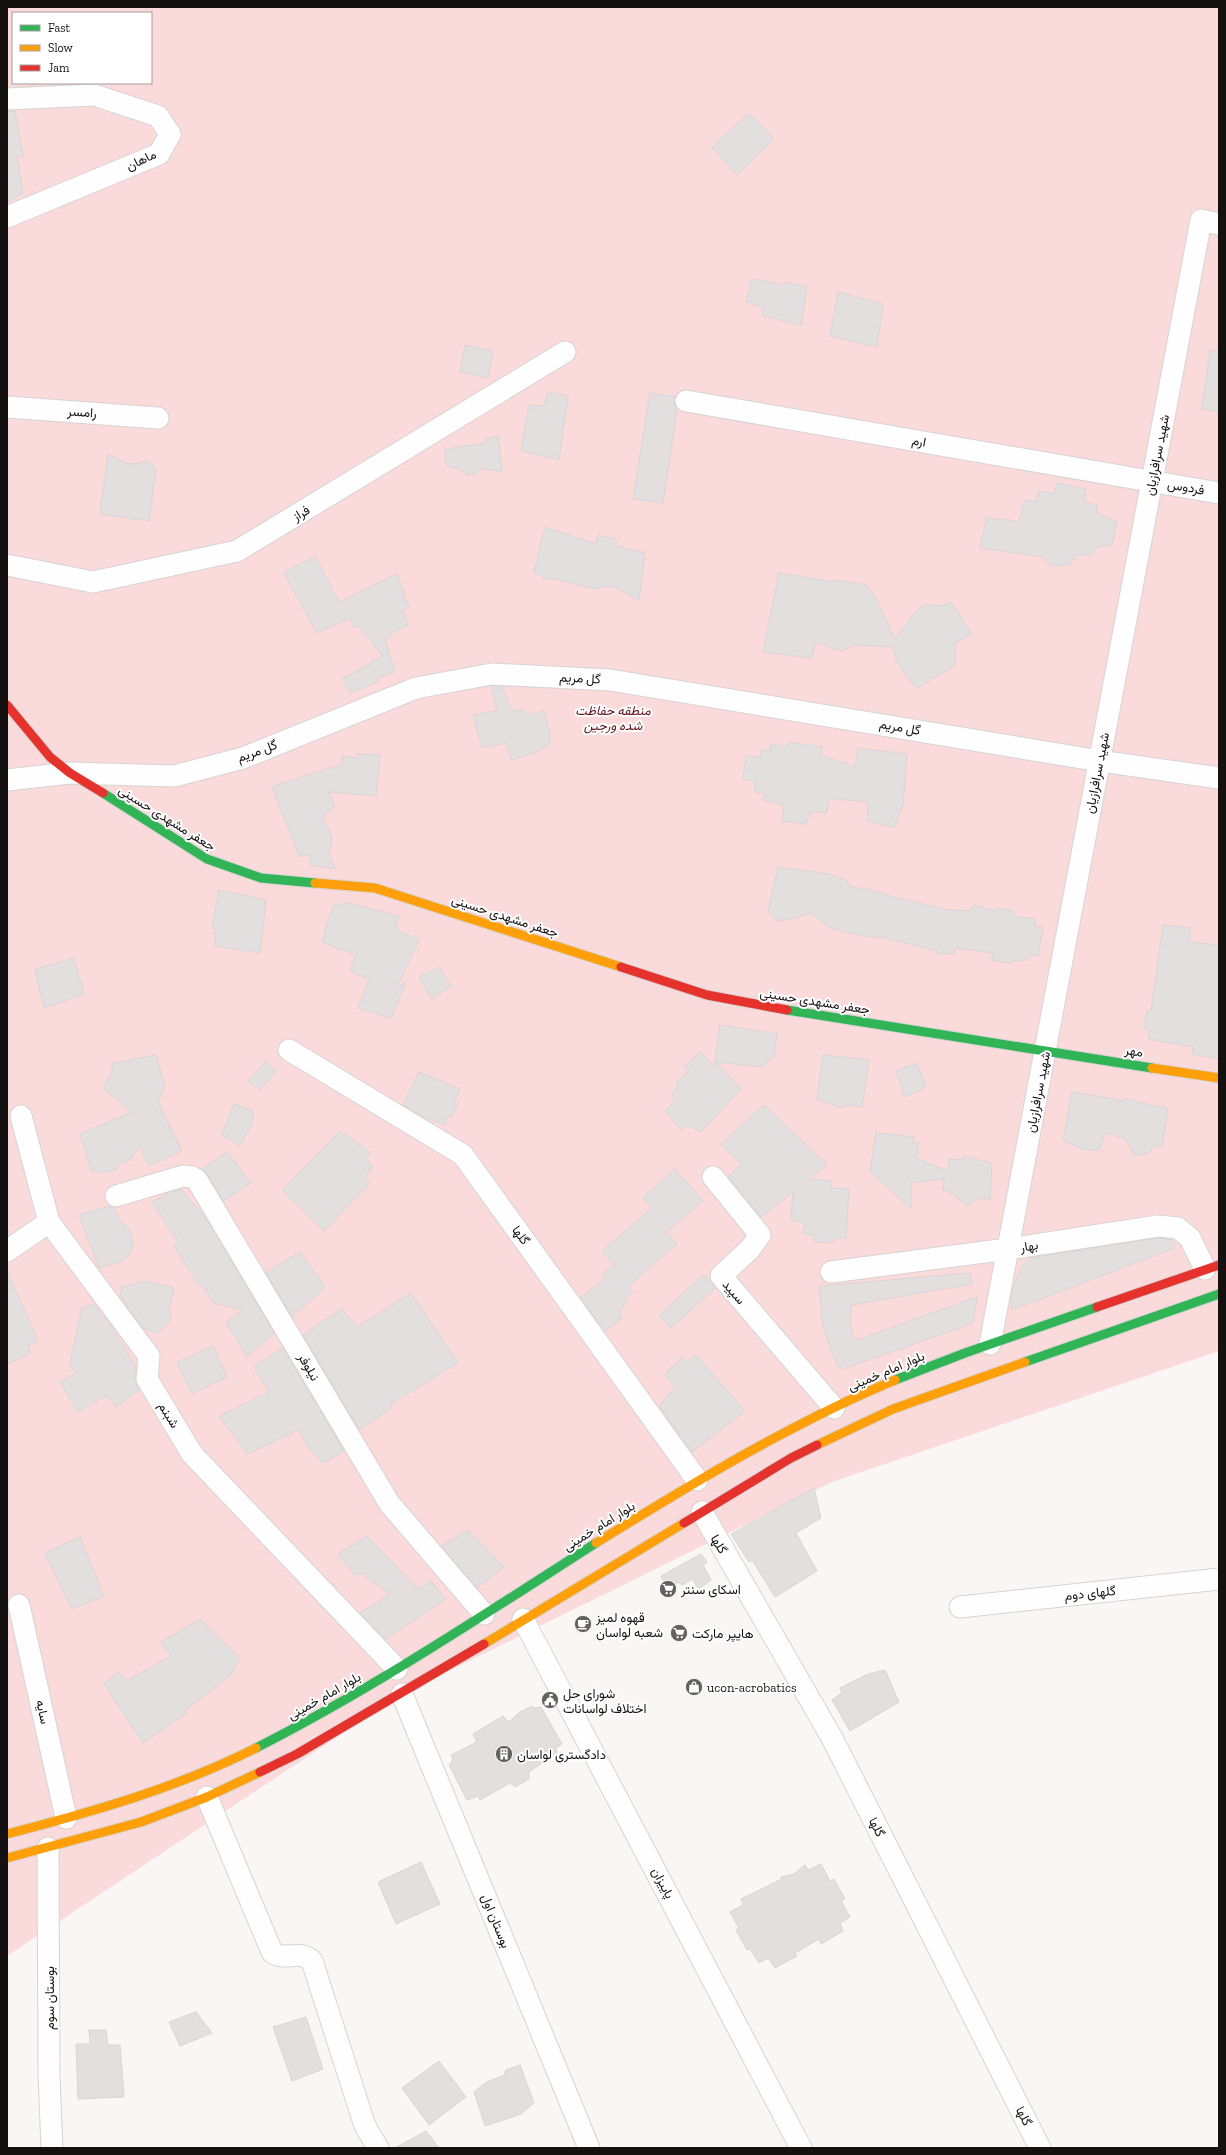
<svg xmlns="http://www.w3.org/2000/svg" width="1226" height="2155" font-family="'Zilla Slab',Vazirmatn,serif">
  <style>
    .green { fill: #fadada; fill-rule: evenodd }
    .building { fill: #e4dfdf; stroke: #dad5d5 }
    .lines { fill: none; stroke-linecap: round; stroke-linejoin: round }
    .street-casing { stroke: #d7d3d3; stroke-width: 23 }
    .fast-casing { stroke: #d7d3d3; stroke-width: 11 }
    .slow-casing { stroke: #d7d3d3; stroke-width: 11 }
    .jam-casing { stroke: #d7d3d3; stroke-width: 11 }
    .street { stroke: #fefefe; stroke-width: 21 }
    .fast { stroke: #30b455; stroke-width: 9 }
    .slow { stroke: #ff9f0a; stroke-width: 9 }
    .jam { stroke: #e5322d; stroke-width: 9 }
    .labels { text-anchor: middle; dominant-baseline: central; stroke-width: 4; stroke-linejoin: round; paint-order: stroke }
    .street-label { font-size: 13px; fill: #161111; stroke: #fff }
    .park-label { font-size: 13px; font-style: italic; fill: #621621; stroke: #fff }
    .poi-label { font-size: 13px; fill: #161111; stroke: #fff; text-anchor: start }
  </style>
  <rect width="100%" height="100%" fill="#fbf6f6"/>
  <!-- green -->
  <path class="green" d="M7,7H1219V1351L832,1482L402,1694L7,1956ZM13,13H151V83H13Z"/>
  <!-- building -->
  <g class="building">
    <path d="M7,111H15L23,156L17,157L23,193L7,202Z"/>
    <path d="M749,113L774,139L737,175L712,147Z"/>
    <path d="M752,279L784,285L787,282L807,287L801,325L763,316V308L746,301Z"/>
    <path d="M838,292L883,304L877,347L830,336Z"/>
    <path d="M465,345L493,351L488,378L460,372Z"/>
    <path d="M1210,351H1219V412L1202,409Z"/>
    <path d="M548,392L568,396L559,460L521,451L529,405L544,406Z"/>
    <path d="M650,393L675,397V405L677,409L663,503L633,499Z"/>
    <path d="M498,436L502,472L479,468L475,474L467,475L459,468H451L445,462L446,449L485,443L486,439Z"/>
    <path d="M108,454L125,463L136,464L144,461L151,464L156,469L149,521L100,514Z"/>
    <path d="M1057,483L1086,489L1084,502L1097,505V513L1117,522L1112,544L1099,547L1090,555H1077L1069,565L1051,566L1044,557L980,548L987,518L1019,521L1025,500L1036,502L1039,491L1054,494Z"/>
    <path d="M545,527L596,544L598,535L616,539V546L645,553L639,601L618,588L605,586L595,589L556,579H547L534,572Z"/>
    <path d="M315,556L339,602L397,574L409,608L403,610L408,626L391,632V636L385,639L395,672L377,678L379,681L351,693L342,679L373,662L372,660L383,657L359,626L354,627L350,618L317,633L284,573Z"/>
    <path d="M779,573L835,582V580L866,585L876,598L895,640L911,617L924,604L941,606L951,602L972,634L955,643V665L916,689L898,664L892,647L854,645L842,651L815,642L812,658L763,652Z"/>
    <path d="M491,686H502L512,711L523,709L526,715L544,711L550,735V744L533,753L512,760L505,743L482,748L473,715L497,711Z"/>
    <path d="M789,742L822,747L821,755L855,767L858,748L907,754L903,806L894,827L867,821L868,802L829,798L827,813L810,812L806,824L782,821L784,805L763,800L766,794L755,792V781L743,779L746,756L760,757L761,750L770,751L771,744L787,747Z"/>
    <path d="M358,754L380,755L376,796L329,792L335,806L323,816L332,838L329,855L336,869L310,865V855L299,856L272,787L342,764V756L357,758Z"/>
    <path d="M778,867L829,874L846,880L850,887L868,889L894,897L948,910L970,911L974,905L996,911L997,908L1013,911L1014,916L1036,919L1035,927H1043L1038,956L1031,955L1025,961L1016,960L1009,963L992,960L993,953L955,948L954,954L937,953V951L878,936V938L849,933L831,928L810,913L796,918L777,921L768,911Z"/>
    <path d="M219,890L266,900L260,953L215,946L216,929L212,928Z"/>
    <path d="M348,903L399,916L395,929L419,940L397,987L406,983L391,1018L358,1008L369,979L350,971L356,955L322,942L333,906Z"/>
    <path d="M1163,925L1191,928L1188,942L1219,945V1059L1192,1054L1193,1047L1148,1039L1150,1030L1144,1028L1147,1011H1151Z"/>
    <path d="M74,958L84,994L44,1008L35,969Z"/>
    <path d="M439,967L451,986L432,999L419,977Z"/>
    <path d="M720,1025L777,1034L774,1056L762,1067L716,1062L741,1089L701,1132L690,1126L680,1129L665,1111L675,1100L672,1093L678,1086L676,1082L689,1071L684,1066L701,1052L714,1067Z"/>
    <path d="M156,1055L165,1087L158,1102L182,1151L149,1166L140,1146L129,1161L120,1163L115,1170L103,1173L91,1170L80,1134L132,1112L103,1088L111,1075L113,1063Z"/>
    <path d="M823,1055L869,1060L862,1107L849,1105L842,1108L817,1099Z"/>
    <path d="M266,1061L276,1071L260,1090L248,1081Z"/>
    <path d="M917,1063L926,1087L905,1097L896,1071Z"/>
    <path d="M419,1072L460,1089L454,1103L457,1105L452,1117L448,1116L445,1125L422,1116L403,1105Z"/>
    <path d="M1072,1092L1126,1101V1099L1168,1109L1162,1146H1153L1151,1151L1144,1155H1134L1126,1139L1105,1133L1100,1150H1085L1063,1140Z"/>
    <path d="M234,1104L253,1111V1122L240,1146L222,1135Z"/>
    <path d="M764,1105L827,1165L809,1179L832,1181L831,1188L849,1189L846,1238H835L834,1242L824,1243L814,1241V1235L803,1234L805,1223L791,1220L793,1192L761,1217L728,1177L741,1164L721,1144Z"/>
    <path d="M340,1131L370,1152L366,1159L373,1166L365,1178L370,1183L324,1231L282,1190Z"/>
    <path d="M876,1133L914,1137L913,1143L919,1142L916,1158L948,1171L949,1159L962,1160L963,1156L992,1163L990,1200L978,1198L967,1206L953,1194L943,1190L944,1179L911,1183V1209L870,1171Z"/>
    <path d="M227,1152L251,1183L223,1201L207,1174L202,1169Z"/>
    <path d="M675,1169L703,1201L666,1232L677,1244L628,1286L633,1292L626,1298V1303L619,1312L622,1318L606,1330L602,1325L601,1326L580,1298L606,1278L602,1274L615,1265L602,1251L652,1208L643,1198Z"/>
    <path d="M181,1189L208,1221L274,1333L247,1357L226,1322L243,1310L214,1303L201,1283L199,1285L174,1246L179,1243L152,1202L169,1193Z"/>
    <path d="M110,1206L114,1208L121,1222L128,1228L133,1239L132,1251L123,1261L99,1268L79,1215Z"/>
    <path d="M1158,1238L1173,1240L1175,1248L1012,1310L1011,1299L1014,1285L1022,1267L1030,1258Z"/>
    <path d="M300,1252L325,1287L292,1317L266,1273Z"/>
    <path d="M7,1271L38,1340L28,1346L30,1354L7,1364Z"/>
    <path d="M970,1273L972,1284L851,1305L850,1323L854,1341L977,1297L973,1323L843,1369L837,1365L823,1327L819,1286Z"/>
    <path d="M703,1275L715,1288L671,1328L659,1315Z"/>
    <path d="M144,1281L174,1288L169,1309L171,1319L158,1333L143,1328L120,1296L122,1287Z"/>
    <path d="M411,1293L458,1363L392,1403L391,1409L359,1429L303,1335L342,1309L357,1327Z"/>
    <path d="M94,1304L102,1318L104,1316L109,1323L135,1365V1378L139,1390L116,1407L107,1395L78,1412L60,1382L76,1373L70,1364L82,1308Z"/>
    <path d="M213,1346L227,1377L192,1394L177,1362Z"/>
    <path d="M283,1348L344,1451L323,1463L311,1451L298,1430L248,1454L219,1416L269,1392L254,1367Z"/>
    <path d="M696,1355L745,1411L692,1452L659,1406L675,1387L665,1375L671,1368L683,1357L688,1362Z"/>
    <path d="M814,1488L821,1518L796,1533L817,1571L775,1597L752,1560L749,1562L731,1534Z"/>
    <path d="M468,1530L504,1567L477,1588L441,1546Z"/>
    <path d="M367,1536L418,1589L431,1581L446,1599L385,1639L360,1613L390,1594L361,1573L355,1575L338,1554Z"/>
    <path d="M80,1537L104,1596L72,1609L45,1553Z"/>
    <path d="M701,1554L707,1562L703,1565L711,1580L699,1589L692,1579L682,1585L678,1582L668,1589L661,1576Z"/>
    <path d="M200,1619L240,1658L229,1677L185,1710L187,1713L143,1743L104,1684L118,1672L127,1681L171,1656L161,1642Z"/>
    <path d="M885,1670L899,1702L850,1731L832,1700L842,1693L840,1688L868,1674Z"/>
    <path d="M532,1706L534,1708L541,1707L562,1744L556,1748L557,1753L529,1772V1779L515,1787L510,1783L480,1800L478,1796L467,1800L449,1765L453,1760L451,1755L477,1742L473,1734L503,1716L509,1722L520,1712Z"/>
    <path d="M421,1862L440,1904L396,1924L378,1882Z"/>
    <path d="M821,1864L830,1881L834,1879L845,1899L841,1901L850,1917L840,1923L843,1931L821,1944L819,1939L795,1953L797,1956L775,1968L768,1958L759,1963L750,1949L747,1950L736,1930L739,1928L730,1912L743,1905L741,1899L782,1879L781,1877L794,1874L805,1865L808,1870Z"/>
    <path d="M196,2012L212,2033L180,2046L169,2022Z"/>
    <path d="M306,2017L323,2069L292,2081L273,2027Z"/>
    <path d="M89,2030H106L108,2045H120L124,2097L78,2099L76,2044H90Z"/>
    <path d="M439,2061L466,2097L429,2125L402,2088Z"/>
    <path d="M520,2065L534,2103L521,2114L485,2126L474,2092L485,2083L504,2075L506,2070Z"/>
    <path d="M426,2131L439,2148H395Z"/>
  </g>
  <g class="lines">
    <defs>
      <g id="street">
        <path d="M7,99L94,95L158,116L170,134L159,154L7,217"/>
        <path d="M686,401L1219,493"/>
        <path d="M7,407L158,418"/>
        <path d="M7,565L93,582L237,551L565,352"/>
        <path d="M7,780L70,773L174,776L243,758L416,688L492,674L610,680L1100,761L1219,778"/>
        <path d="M289,1050L463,1155L697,1480"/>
        <path d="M21,1116L49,1222L149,1356L147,1379L192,1454L397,1669"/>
        <path d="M713,1177L760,1235L750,1249L721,1276L834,1408"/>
        <path d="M116,1196L183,1176L192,1177L197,1180L389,1503L484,1614"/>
        <path d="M7,1251L49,1222"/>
        <path d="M831,1272L1008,1249L1158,1226L1178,1228L1190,1238L1205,1269"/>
        <path d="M990,1344L1201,220L1219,224"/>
        <path d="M702,1512L832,1738L1040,2148"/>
        <path d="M19,1605L66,1818"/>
        <path d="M960,1607L1219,1579"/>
        <path d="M523,1619L801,2148"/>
        <path d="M402,1694L589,2148"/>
        <path d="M207,1797L272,1952C284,1962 301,1949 312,1961L365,2126L378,2148"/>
        <path d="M48,1848L49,2076L52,2148"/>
      </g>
      <g id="fast">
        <path d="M103,793L207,859L261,878L315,883"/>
        <path d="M787,1010L1152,1068"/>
        <path d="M1025,1362L1219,1294"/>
        <path d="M895,1380L965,1353L1097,1307"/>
        <path d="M256,1748C374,1688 485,1614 596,1543"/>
      </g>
      <g id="slow">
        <path d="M315,883L375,888L621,967"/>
        <path d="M1152,1068L1219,1078"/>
        <path d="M817,1445L893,1409L1025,1362"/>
        <path d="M596,1543C693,1483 790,1424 895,1380"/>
        <path d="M484,1644L684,1523"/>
        <path d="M7,1834C92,1812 177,1788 256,1748"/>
        <path d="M7,1858L141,1822L207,1797L260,1772"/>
      </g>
      <g id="jam">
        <path d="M7,705L50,757L70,773L103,793"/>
        <path d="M621,967L707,995L787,1010"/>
        <path d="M1097,1307L1219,1265"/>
        <path d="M684,1523L791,1458L817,1445"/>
        <path d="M260,1772L297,1754L484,1644"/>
      </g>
    </defs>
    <!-- street casing -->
    <use href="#street" class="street-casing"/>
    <!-- fast casing -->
    <use href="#fast" class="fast-casing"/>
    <!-- slow casing -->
    <use href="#slow" class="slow-casing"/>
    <!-- jam casing -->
    <use href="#jam" class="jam-casing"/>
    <!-- street -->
    <use href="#street" class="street"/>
    <!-- fast -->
    <use href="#fast" class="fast"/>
    <!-- slow -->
    <use href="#slow" class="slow"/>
    <!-- jam -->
    <use href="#jam" class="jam"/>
  </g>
  <!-- icons -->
  <defs>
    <symbol id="supermarket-disc" viewBox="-11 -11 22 22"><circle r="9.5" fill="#666161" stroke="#fff"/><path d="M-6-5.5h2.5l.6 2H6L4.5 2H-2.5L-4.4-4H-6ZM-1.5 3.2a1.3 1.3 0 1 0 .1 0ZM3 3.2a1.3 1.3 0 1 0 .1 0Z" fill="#fff"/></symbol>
    <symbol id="cafe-disc" viewBox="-11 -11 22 22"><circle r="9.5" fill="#666161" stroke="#fff"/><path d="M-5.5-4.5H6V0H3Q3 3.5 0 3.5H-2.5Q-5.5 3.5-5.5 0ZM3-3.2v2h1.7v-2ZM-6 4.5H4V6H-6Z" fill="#fff"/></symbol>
    <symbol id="shop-disc" viewBox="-11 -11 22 22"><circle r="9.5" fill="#666161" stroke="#fff"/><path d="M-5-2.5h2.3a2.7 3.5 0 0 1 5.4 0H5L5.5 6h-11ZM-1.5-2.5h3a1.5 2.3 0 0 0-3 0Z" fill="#fff"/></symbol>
    <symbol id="civic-disc" viewBox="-11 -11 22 22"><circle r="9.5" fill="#666161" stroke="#fff"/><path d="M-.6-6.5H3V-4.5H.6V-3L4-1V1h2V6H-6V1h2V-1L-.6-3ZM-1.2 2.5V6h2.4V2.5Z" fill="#fff"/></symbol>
    <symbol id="building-disc" viewBox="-11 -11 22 22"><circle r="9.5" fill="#666161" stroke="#fff"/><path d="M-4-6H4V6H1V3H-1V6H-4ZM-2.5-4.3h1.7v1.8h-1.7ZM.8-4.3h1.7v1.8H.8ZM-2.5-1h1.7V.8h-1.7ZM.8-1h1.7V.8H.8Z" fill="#fff"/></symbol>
  </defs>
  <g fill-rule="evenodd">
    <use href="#supermarket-disc" x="658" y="1579" width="20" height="20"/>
    <use href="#cafe-disc" x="573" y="1614" width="20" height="20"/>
    <use href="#supermarket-disc" x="669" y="1623" width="20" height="20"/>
    <use href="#shop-disc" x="684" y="1677" width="20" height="20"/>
    <use href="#civic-disc" x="540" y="1690" width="20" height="20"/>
    <use href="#building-disc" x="494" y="1744" width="20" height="20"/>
  </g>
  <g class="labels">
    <!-- street labels -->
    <g class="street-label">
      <text transform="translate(141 160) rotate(-26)">ماهان</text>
      <text transform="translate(82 412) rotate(4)">رامسر</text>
      <text transform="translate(919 441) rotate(10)">ارم</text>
      <text transform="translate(1157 455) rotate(-79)">شهید سرافرازیان</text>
      <text transform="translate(1186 487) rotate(10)">فردوس</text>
      <text transform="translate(301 513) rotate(-31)">فراز</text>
      <text transform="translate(580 678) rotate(3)">گل مریم</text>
      <text transform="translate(900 727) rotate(10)">گل مریم</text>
      <text transform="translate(257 751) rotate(-20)">گل مریم</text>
      <text transform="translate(1097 773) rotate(-79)">شهید سرافرازیان</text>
      <text transform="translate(167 818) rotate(32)">جعفر مشهدی حسینی</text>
      <text transform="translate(505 916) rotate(18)">جعفر مشهدی حسینی</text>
      <text transform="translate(815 1001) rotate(9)">جعفر مشهدی حسینی</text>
      <text transform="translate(1134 1051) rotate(9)">مهر</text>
      <text transform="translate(1038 1092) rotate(-79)">شهید سرافرازیان</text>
      <text transform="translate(521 1235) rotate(54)">گلها</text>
      <text transform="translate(1029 1246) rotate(-9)">بهار</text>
      <text transform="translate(734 1292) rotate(49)">سپید</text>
      <text transform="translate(309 1367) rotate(60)">نیلوفر</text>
      <text transform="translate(886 1371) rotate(-23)">بلوار امام خمینی</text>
      <text transform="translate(169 1415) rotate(59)">شبنم</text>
      <text transform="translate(599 1526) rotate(-32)">بلوار امام خمینی</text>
      <text transform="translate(719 1544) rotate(60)">گلها</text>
      <text transform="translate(1090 1593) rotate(-6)">گلهای دوم</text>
      <text transform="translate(324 1696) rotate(-30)">بلوار امام خمینی</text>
      <text transform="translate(43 1712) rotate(78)">سایه</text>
      <text transform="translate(877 1827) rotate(63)">گلها</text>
      <text transform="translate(663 1883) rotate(62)">پاییزان</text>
      <text transform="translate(496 1921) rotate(68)">بوستان اول</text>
      <text transform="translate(49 1998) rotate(-90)">بوستان سوم</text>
      <text transform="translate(1024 2116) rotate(63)">گلها</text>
    </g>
    <!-- park labels -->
    <g class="park-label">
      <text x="613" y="710">منطقه حفاظت<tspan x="613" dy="15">شده ورجین</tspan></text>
    </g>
    <!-- poi labels -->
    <g class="poi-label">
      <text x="681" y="1589">اسکای سنتر</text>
      <text x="596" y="1617">قهوه لمیز<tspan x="596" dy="15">شعبه لواسان</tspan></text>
      <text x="692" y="1633">هایپر مارکت</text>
      <text x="707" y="1687">ucon-acrobatics</text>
      <text x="563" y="1693">شورای حل<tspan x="563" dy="15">اختلاف لواسانات</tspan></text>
      <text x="517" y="1754">دادگستری لواسان</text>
    </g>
  </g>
  <!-- border -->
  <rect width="1226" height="2155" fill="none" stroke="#161111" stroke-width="16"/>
  <!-- legend -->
  <rect x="12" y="12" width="140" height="72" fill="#ffffff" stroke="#a2a0a0"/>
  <rect x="20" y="25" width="20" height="6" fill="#30b455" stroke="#a2a0a0"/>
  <text x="48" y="32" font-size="12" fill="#161111">Fast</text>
  <rect x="20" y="45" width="20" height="6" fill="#ff9f0a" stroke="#a2a0a0"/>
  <text x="48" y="52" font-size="12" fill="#161111">Slow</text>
  <rect x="20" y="65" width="20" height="6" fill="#e5322d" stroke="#a2a0a0"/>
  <text x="48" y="72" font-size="12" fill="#161111">Jam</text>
</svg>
